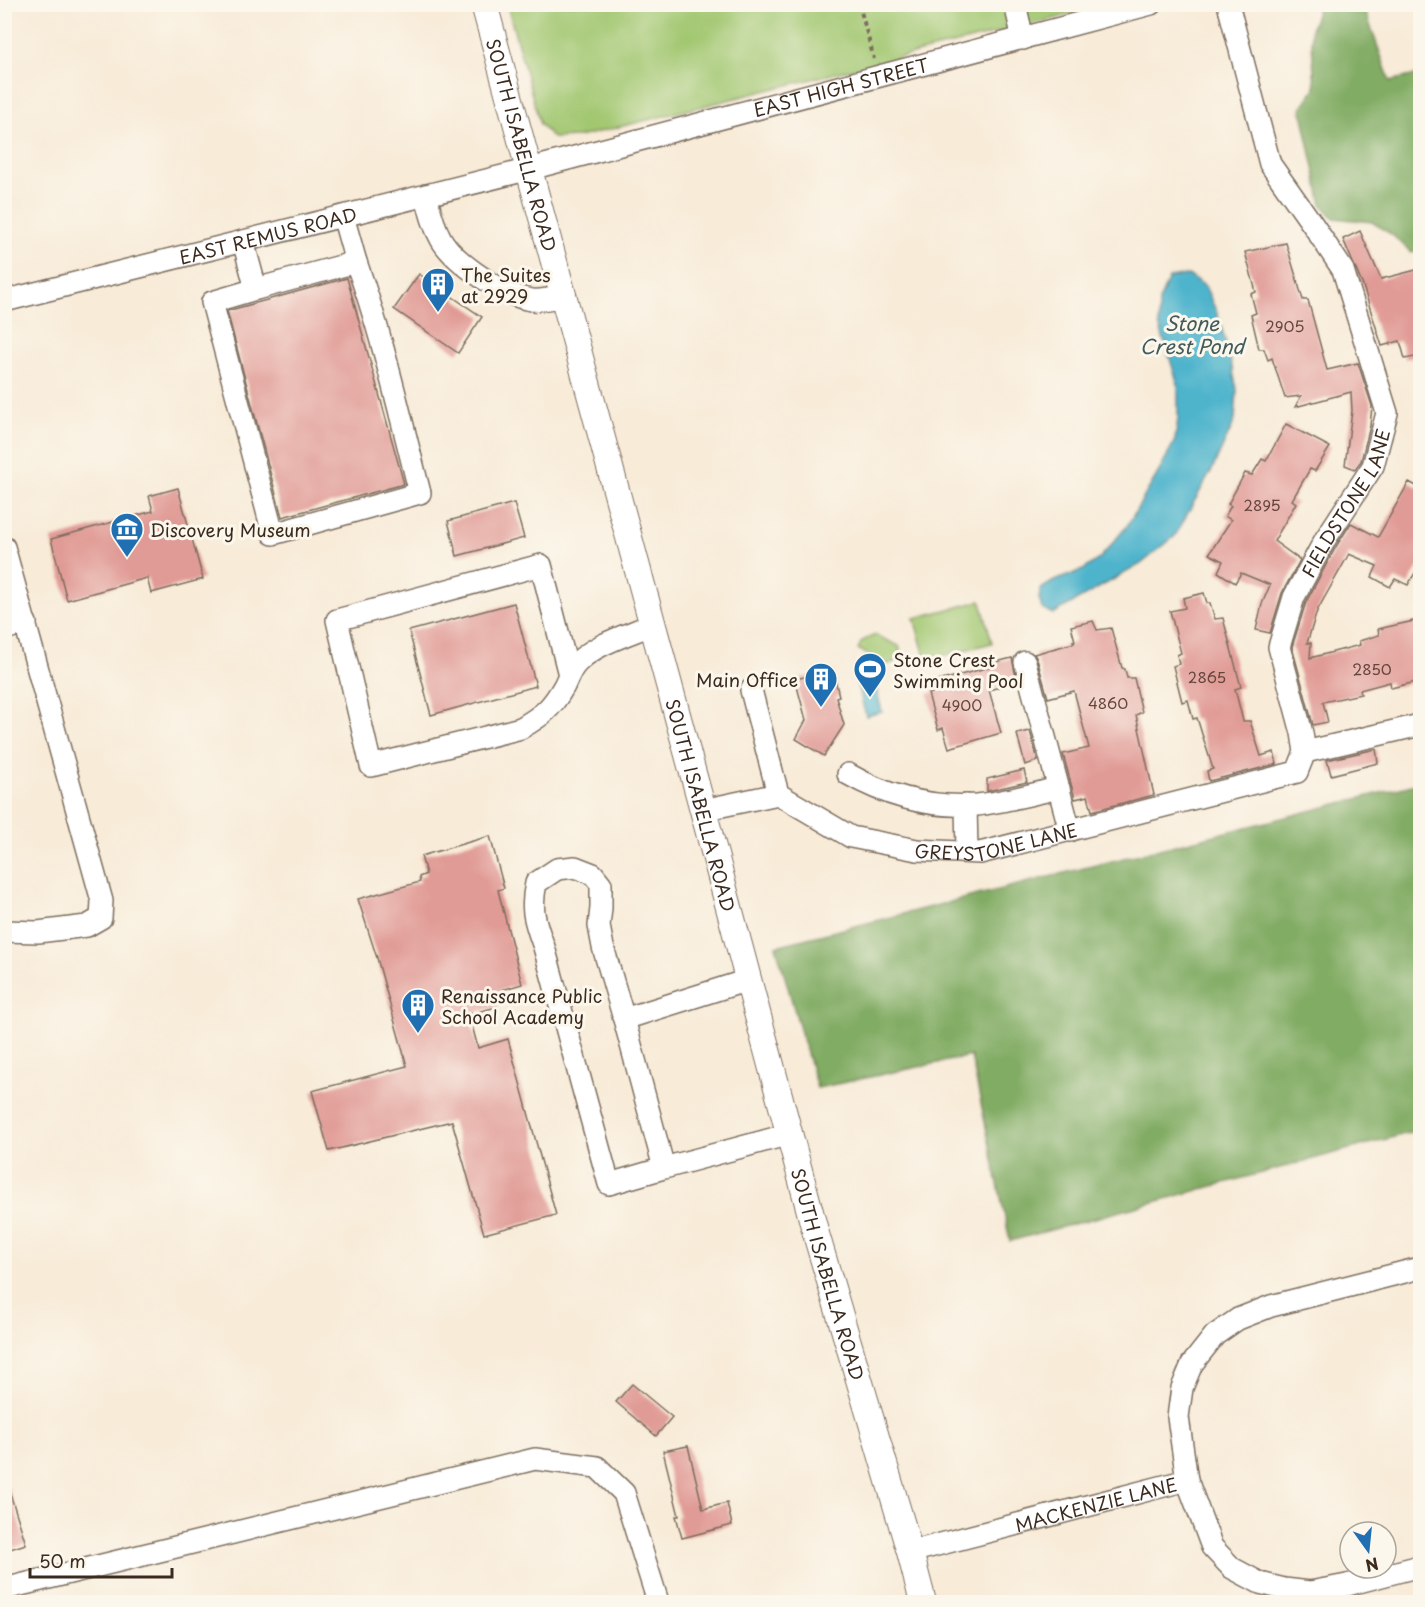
<svg xmlns="http://www.w3.org/2000/svg" width="1425" height="1607" font-family="'Playpen Sans',sans-serif">
  <style>
    .green { fill: #a2c771; stroke: #6e7848; stroke-width: 1.5 }
    .forest { fill: #81ac63; stroke: #5e6b40; stroke-width: 1.5 }
    .water { fill: #4eb4cc; stroke: #446f75; stroke-width: 1.5 }
    .building { fill: #e19b96 }
    .lines { fill: none; stroke-linecap: round; stroke-linejoin: round }
    .minor-casing { stroke: #7d6e5f; stroke-width: 24 }
    .major-casing { stroke: #7d6e5f; stroke-width: 28 }
    .path { stroke: #7d6e5f; stroke-width: 4; stroke-dasharray: 4.5 4.5; stroke-linecap: butt }
    .minor { stroke: #fff; stroke-width: 21 }
    .major { stroke: #fff; stroke-width: 26 }
    .labels { text-anchor: middle; dominant-baseline: central; stroke-width: 6; stroke-linejoin: round; paint-order: stroke }
    .number-label { font-size: 15px; fill: #64463c }
    .street-label { font-size: 18px; fill: #3b2a1e; stroke: #fbf7ec }
    .poi-label { font-size: 18px; fill: #3b2a1e; stroke: #fbf7ec; text-anchor: start }
    .water-label { font-size: 20px; font-style: italic; fill: #425a5b; stroke: #fbf7ec }
  </style>
  <rect width="100%" height="100%" fill="#fbf7ec"/>
  <filter id="ink" filterUnits="userSpaceOnUse"><feTurbulence type="fractalNoise" baseFrequency=".0167" numOctaves="2"/><feDisplacementMap in="SourceGraphic" scale="12" xChannelSelector="R" yChannelSelector="G"/><feConvolveMatrix kernelMatrix="1 2 1 2 8 2 1 2 1" color-interpolation-filters="sRGB"/></filter>
  <filter id="wash" filterUnits="userSpaceOnUse"><feTurbulence type="fractalNoise" baseFrequency=".008" numOctaves="4" result="noise"/><feDisplacementMap in="SourceGraphic" scale="24" xChannelSelector="R" yChannelSelector="G"/><feGaussianBlur stdDeviation="1.35" result="paint"/><feColorMatrix in="noise" values="0 0 0 0 0 0 0 0 0 0 0 0 0 0 0 0 0 1.4 0 .05"/><feComposite in="paint" operator="in"/></filter>
  <g filter="url(#wash)">
    <rect width="100%" height="100%" fill="#f8ebd8"/>
    <!-- green -->
    <g class="green">
      <path d="M1071,4L1073,14L579,137L553,138L540,124L507,5Z"/>
      <path d="M981,601L992,643L926,660L914,618Z"/>
      <path d="M875,635L899,646L903,659L885,665L858,649L862,641Z"/>
    </g>
    <!-- forest -->
    <g class="forest">
      <path d="M1319,5H1363L1390,81L1420,74V250L1411,252L1391,234L1372,222L1334,218L1322,205L1301,108L1315,88L1311,29Z"/>
      <path d="M1420,783V1130L1010,1241L971,1056L817,1088L776,946Z"/>
    </g>
    <!-- water -->
    <g class="water">
      <path d="M1188,275L1205,286L1217,313L1229,353L1237,390L1235,420L1213,468L1175,536L1141,564L1053,614L1042,609L1039,598L1041,589L1054,581L1083,570L1100,558L1127,526L1161,468L1175,440L1178,418V384L1159,325V301L1169,278Z"/>
      <path d="M874,679L882,712L866,716L857,683Z"/>
    </g>
    <g id="blocks">
      <!-- building -->
      <g class="building">
        <path d="M1360,231L1381,279L1420,269V356L1405,359L1400,341L1382,346L1363,286L1343,239Z"/>
        <path d="M1286,243L1303,300H1308L1327,370L1358,363L1372,406L1370,426L1361,461L1355,469L1345,465L1352,411L1351,392L1295,407L1301,396L1285,398L1272,358L1268,360L1264,349H1259L1251,315L1256,313L1251,294L1256,292L1245,252Z"/>
        <path d="M419,274L482,317L458,353L394,309Z"/>
        <path d="M347,278L404,484L282,517L227,311Z"/>
        <path d="M1286,424L1330,447L1315,471L1310,469L1292,500L1296,503L1274,541L1300,560L1282,593L1270,633L1256,630L1262,604L1270,585L1241,573L1235,583L1218,572L1223,561L1209,554L1231,520L1225,516L1231,506L1228,504L1245,473L1252,475L1262,459L1266,461Z"/>
        <path d="M1409,482L1420,488V564L1408,585L1395,579L1390,587L1372,577L1377,566L1349,554L1317,611L1307,643H1311L1310,658L1360,645L1359,641L1379,635L1378,629L1414,621L1416,627L1420,626V681L1391,688L1390,682L1360,690L1361,694L1323,702L1328,722L1313,725L1292,647L1306,602L1337,545L1351,523L1378,537Z"/>
        <path d="M178,488L203,579L151,593L147,578L67,600L51,539L153,511L149,496Z"/>
        <path d="M514,503L524,538L457,556L448,521Z"/>
        <path d="M1204,593L1207,603H1210L1215,619L1223,618L1241,687L1235,689L1243,721H1250L1261,756L1274,752L1277,764L1209,781L1207,771L1213,769L1197,718L1193,719L1188,700L1182,702L1173,666L1179,664L1177,655L1181,653L1170,611L1185,608L1183,598Z"/>
        <path d="M514,603L536,686L431,715L409,631Z"/>
        <path d="M1093,621L1097,630L1111,628L1122,668L1125,669L1127,678H1134L1142,712L1136,715L1154,795L1092,811L1088,796L1075,799L1063,754L1089,748L1074,691L1048,698L1037,659L1034,654L1074,643L1073,641H1075L1071,626Z"/>
        <path d="M1012,658L1017,682L989,690L1001,733L949,748L943,728L938,730L928,694L934,692L931,683L997,665L996,662Z"/>
        <path d="M833,671L839,696L836,697L844,725L824,756L796,739L806,720L795,679Z"/>
        <path d="M1030,731L1038,761L1025,765L1017,734Z"/>
        <path d="M1376,749L1378,763L1331,775L1327,760Z"/>
        <path d="M1024,770L1027,782L987,791V779Z"/>
        <path d="M490,836L504,888L498,890L522,984L492,993L497,1007L469,1014L478,1048L508,1039L556,1215L484,1234L452,1121L329,1151L312,1091L407,1066L377,958L358,899L420,882L419,877L426,874L421,856Z"/>
        <path d="M632,1384L672,1417L656,1436L616,1402Z"/>
        <path d="M688,1446L703,1509L727,1503L732,1525L682,1538L676,1516H679L663,1451Z"/>
        <path d="M4,1487H8L26,1544L4,1551Z"/>
      </g>
    </g>
  </g>
  <g filter="url(#ink)">
    <use href="#blocks" fill-opacity="0" stroke="#7d6e5f" stroke-width="1.5"/>
    <g class="lines">
      <defs>
        <g id="minor">
          <path d="M1015,4L1023,39"/>
          <path d="M426,195C430,211 433,225 441,239C454,262 505,297 532,300C542,301 553,298 564,296"/>
          <path d="M243,241L256,289L356,262L343,216"/>
          <path d="M256,289L212,302L273,534L420,493C400,416 383,337 356,262"/>
          <path id="s1" d="M4,301L530,169L1151,4"/>
          <path d="M4,547L102,901L101,918L87,926L38,932L4,931"/>
          <path d="M4,629L26,623"/>
          <path d="M1025,662L1070,831"/>
          <path d="M569,675L541,565L337,620L371,766L521,728C543,715 551,709 564,686C568,678 571,668 578,662C595,644 630,634 653,624"/>
          <path d="M751,690L778,794"/>
          <path d="M1305,752L1420,725"/>
          <path d="M848,774C888,797 931,808 977,805C1004,802 1032,794 1059,788"/>
          <path d="M966,805L967,852"/>
          <path id="s2" d="M703,810L778,794L851,837L917,850L980,853L1297,772L1305,752L1302,733L1279,647L1294,597L1326,538L1373,466L1387,413L1343,270L1313,225L1270,164L1228,4"/>
          <path d="M624,1019L748,980"/>
          <path d="M664,1168L609,1184L544,947C535,922 530,910 536,883L557,869L575,867L593,874L601,884V908L599,926L603,947L624,1019L664,1168L790,1134"/>
          <path d="M1420,1268L1271,1306L1238,1319L1215,1335L1192,1364L1182,1388L1178,1417L1187,1480L1212,1547L1232,1568L1260,1583L1284,1589L1310,1592L1347,1585L1420,1566"/>
          <path id="s3" d="M910,1552L1187,1480"/>
          <path d="M4,1589L535,1459L597,1467L624,1493L658,1602"/>
        </g>
        <g id="major">
          <path id="s4" d="M484,4L703,810L816,1234L910,1552L923,1602"/>
        </g>
      </defs>
      <!-- minor casing -->
      <use href="#minor" class="minor-casing"/>
      <!-- major casing -->
      <use href="#major" class="major-casing"/>
      <!-- path -->
      <path class="path" d="M859,4L874,59"/>
      <!-- minor -->
      <use href="#minor" class="minor"/>
      <!-- major -->
      <use href="#major" class="major"/>
    </g>
  </g>
  <!-- icons -->
  <defs>
    <symbol id="building-pin" viewBox="-11 -11 22 30"><path d="M0 17L-7.5 6A9.5 9.5 0 1 1 7.5 6Z" fill="#1f6fb2" stroke="#fbf7ec"/><path d="M-4-6H4V6H1V3H-1V6H-4ZM-2.5-4.3h1.7v1.8h-1.7ZM.8-4.3h1.7v1.8H.8ZM-2.5-1h1.7V.8h-1.7ZM.8-1h1.7V.8H.8Z" fill="#fff"/></symbol>
    <symbol id="museum-pin" viewBox="-11 -11 22 30"><path d="M0 17L-7.5 6A9.5 9.5 0 1 1 7.5 6Z" fill="#1f6fb2" stroke="#fbf7ec"/><path d="M0-6L6-3V-2H-6V-3ZM-5-1h2V3h-2ZM-1-1h2V3h-2ZM3-1h2V3H3ZM-6 4H6V6H-6Z" fill="#fff"/></symbol>
    <symbol id="stadium-pin" viewBox="-11 -11 22 30"><path d="M0 17L-7.5 6A9.5 9.5 0 1 1 7.5 6Z" fill="#1f6fb2" stroke="#fbf7ec"/><path d="M0-5a6.5 5 0 1 0 0 10a6.5 5 0 1 0 0-10ZM-3.5-1.8h7v3.6h-7Z" fill="#fff"/></symbol>
  </defs>
  <g fill-rule="evenodd">
    <use href="#building-pin" x="419" y="265" width="38" height="52"/>
    <use href="#museum-pin" x="108" y="510" width="38" height="52"/>
    <use href="#stadium-pin" x="851" y="650" width="38" height="52"/>
    <use href="#building-pin" x="802" y="660" width="38" height="52"/>
    <use href="#building-pin" x="399" y="986" width="38" height="52"/>
  </g>
  <g class="labels">
    <!-- number labels -->
    <g class="number-label">
      <text x="1285" y="325">2905</text>
      <text x="1262" y="504">2895</text>
      <text x="1372" y="668">2850</text>
      <text x="1207" y="676">2865</text>
      <text x="1108" y="702">4860</text>
      <text x="962" y="704">4900</text>
    </g>
    <!-- street labels -->
    <g class="street-label">
      <text stroke="none"><textPath href="#s1" startOffset="864">EAST HIGH STREET</textPath></text>
      <text stroke="none"><textPath href="#s4" startOffset="146">SOUTH ISABELLA ROAD</textPath></text>
      <text stroke="none"><textPath href="#s1" startOffset="272">EAST REMUS ROAD</textPath></text>
      <text stroke="none"><textPath href="#s2" startOffset="909">FIELDSTONE LANE</textPath></text>
      <text stroke="none"><textPath href="#s4" startOffset="830">SOUTH ISABELLA ROAD</textPath></text>
      <text stroke="none"><textPath href="#s2" startOffset="309">GREYSTONE LANE</textPath></text>
      <text stroke="none"><textPath href="#s4" startOffset="1316">SOUTH ISABELLA ROAD</textPath></text>
      <text stroke="none"><textPath href="#s3" startOffset="192">MACKENZIE LANE</textPath></text>
    </g>
    <!-- poi labels -->
    <g class="poi-label">
      <text x="461" y="274">The Suites<tspan x="461" dy="21">at 2929</tspan></text>
      <text x="150" y="529">Discovery Museum</text>
      <text x="893" y="659">Stone Crest<tspan x="893" dy="21">Swimming Pool</tspan></text>
      <text x="798" y="679" text-anchor="end">Main Office</text>
      <text x="441" y="995">Renaissance Public<tspan x="441" dy="21">School Academy</tspan></text>
    </g>
    <!-- water labels -->
    <g class="water-label">
      <text x="1192" y="323">Stone<tspan x="1192" dy="23">Crest Pond</tspan></text>
    </g>
  </g>
  <!-- margin -->
  <rect width="1425" height="1607" fill="none" stroke="#fbf7ec" stroke-width="24"/>
  <!-- north arrow -->
  <g transform="translate(1368 1550) rotate(165)"><circle r="28" fill="#fbf7ec" stroke="#aea59a" stroke-width="1.5"/>
  <path d="M0-4.5L10 22L0 15L-10 22Z" fill="#1f6fb2"/>
  <text y="-9" font-size="16" font-weight="bold" text-anchor="middle" fill="#3b2a1e">N</text>
  </g>
  <!-- scale -->
  <path d="M30 1568v9h142v-9" fill="none" stroke="#3b2a1e" stroke-width="3"/>
  <text x="39" y="1568" font-size="18" fill="#3b2a1e" stroke="#fbf7ec" stroke-width="4.5" paint-order="stroke">50 m</text>
</svg>
